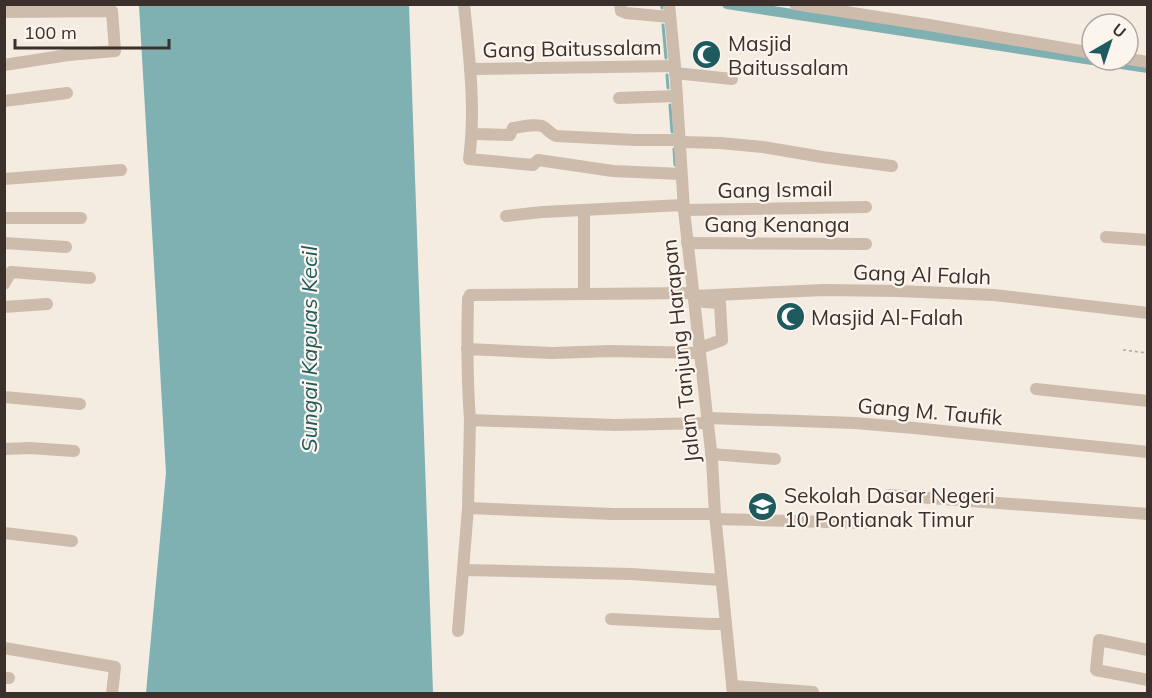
<svg xmlns="http://www.w3.org/2000/svg" width="1152" height="698" font-family="Mulish,sans-serif">
  <style>
    .water { fill: #7fb0b2 }
    .lines { fill: none; stroke-linecap: round; stroke-linejoin: round }
    .stream { stroke: #7fb0b2; stroke-width: 3 }
    .canal { stroke: #7fb0b2; stroke-width: 10 }
    .path { stroke: #b9a596; stroke-width: 1.5; stroke-dasharray: 3 3; stroke-linecap: butt }
    .minor { stroke: #cdbbac; stroke-width: 12 }
    .labels { text-anchor: middle; dominant-baseline: central; stroke-width: 4.5; stroke-linejoin: round; paint-order: stroke }
    .poi-label { font-size: 21px; fill: #3b302b; stroke: #fbf5ee; text-anchor: start }
    .street-label { font-size: 21px; fill: #3b302b; stroke: #fbf5ee }
    .water-label { font-size: 22px; font-style: italic; fill: #1f5a5e; stroke: #fbf5ee }
  </style>
  <rect width="100%" height="100%" fill="#f4ebe1"/>
  <!-- water -->
  <path class="water" d="M139,5H409L433,693H146L166,473Z"/>
  <g class="lines">
    <!-- stream -->
    <g class="stream">
      <path d="M662,4V8"/>
      <path d="M663,25L666,58"/>
      <path d="M667,75L668,88"/>
      <path d="M670,105L672,132"/>
      <path d="M674,149L675,165"/>
    </g>
    <!-- canal -->
    <g class="canal">
      <path d="M727,4L1092,60"/>
      <path d="M1094,60L1148,68"/>
    </g>
    <!-- path -->
    <path class="path" d="M1123,350L1148,353"/>
    <!-- minor -->
    <g class="minor">
      <path d="M464,4C469,55 476,108 469,159L533,165L538,160L613,171L681,174"/>
      <path d="M620,4L621,11L626,13L670,17"/>
      <path d="M669,4L675,66L684,210L712,460L715,514L733,694"/>
      <path d="M795,4L929,25L1092,53"/>
      <path d="M4,12L112,11L115,51L68,55L4,65"/>
      <path d="M1128,59L1148,62"/>
      <path d="M470,69L675,66"/>
      <path d="M675,73L732,79"/>
      <path d="M619,98L677,96"/>
      <path d="M4,101L67,93"/>
      <path d="M473,133L474,134L510,135L513,128C521,127 536,123 544,127C548,130 551,134 556,136L635,140H680"/>
      <path d="M680,142L720,143L763,147L822,157L892,166"/>
      <path d="M4,179L121,170"/>
      <path d="M684,210L866,207"/>
      <path d="M584,211V293"/>
      <path d="M506,216L542,212L683,205"/>
      <path d="M4,218H81"/>
      <path d="M1106,237L1148,240"/>
      <path d="M4,243L66,247"/>
      <path d="M687,243L866,244"/>
      <path d="M4,284L11,272L90,278"/>
      <path d="M693,296L824,290L898,291L994,295L1148,313"/>
      <path d="M4,307L47,304"/>
      <path d="M700,348L722,340L720,303L704,302"/>
      <path d="M467,349L552,353L611,351L700,353"/>
      <path d="M1036,389L1148,401"/>
      <path d="M4,397L80,404"/>
      <path d="M708,418L855,423L914,428L1148,452"/>
      <path d="M470,420C467,379 467,339 468,299L470,295L693,293"/>
      <path d="M4,449L30,448L74,451"/>
      <path d="M711,454L775,459"/>
      <path d="M889,495L1148,514"/>
      <path d="M468,508L613,514H715"/>
      <path d="M716,519L866,523"/>
      <path d="M4,533L72,541"/>
      <path d="M463,570L631,574L721,580"/>
      <path d="M611,619L710,624H726"/>
      <path d="M458,631L468,508L470,420L615,425L708,423"/>
      <path d="M4,648L115,667L112,694"/>
      <path d="M1148,650L1099,640L1096,670L1148,680"/>
      <path d="M4,678H9"/>
      <path d="M732,686L813,692"/>
    </g>
  </g>
  <!-- icons -->
  <defs>
    <symbol id="mosque-disc" viewBox="-11 -11 22 22"><circle r="9.5" fill="#1f5a5e" stroke="#fbf5ee"/><path d="M3.5-4.9A6 6 0 1 0 3.5 4.9A5 5 0 1 1 3.5-4.9Z" fill="#fff"/></symbol>
    <symbol id="school-disc" viewBox="-11 -11 22 22"><circle r="9.5" fill="#1f5a5e" stroke="#fbf5ee"/><path d="M0-5L7-2L0 1L-7-2ZM-4 1L0 2.5L4 1V4Q0 6-4 4Z" fill="#fff"/></symbol>
  </defs>
  <g fill-rule="evenodd">
    <use href="#mosque-disc" x="690" y="38" width="33" height="33"/>
    <use href="#mosque-disc" x="774" y="300" width="33" height="33"/>
    <use href="#school-disc" x="746" y="490" width="33" height="33"/>
  </g>
  <g class="labels">
    <!-- poi labels -->
    <g class="poi-label">
      <text x="728" y="43">Masjid<tspan x="728" dy="24">Baitussalam</tspan></text>
      <text x="811" y="317">Masjid Al-Falah</text>
      <text x="784" y="495">Sekolah Dasar Negeri<tspan x="784" dy="24">10 Pontianak Timur</tspan></text>
    </g>
    <!-- street labels -->
    <g class="street-label">
      <text transform="translate(572 48) rotate(-1)">Gang Baitussalam</text>
      <text transform="translate(775 189) rotate(-1)">Gang Ismail</text>
      <text x="777" y="224">Gang Kenanga</text>
      <text transform="translate(922 274) rotate(2)">Gang Al Falah</text>
      <text transform="translate(680 351) rotate(-96)">Jalan Tanjung Harapan</text>
      <text transform="translate(930 411) rotate(5)">Gang M. Taufik</text>
    </g>
    <!-- water labels -->
    <g class="water-label">
      <text transform="translate(309 349) rotate(-90)">Sungai Kapuas Kecil</text>
    </g>
  </g>
  <!-- border -->
  <rect width="1152" height="698" fill="none" stroke="#3b302b" stroke-width="12"/>
  <!-- north arrow -->
  <g transform="translate(1110 42) rotate(39)"><circle r="28" fill="#fbf5ee" stroke="#aea6a0" stroke-width="1.5"/>
  <path d="M0-4.5L10 22L0 15L-10 22Z" fill="#1f5a5e"/>
  <text y="-9" font-size="16" font-weight="bold" text-anchor="middle" fill="#3b302b">U</text>
  </g>
  <!-- scale -->
  <path d="M15 39v9h154v-9" fill="none" stroke="#3b302b" stroke-width="3"/>
  <text x="24" y="39" font-size="18" fill="#3b302b" stroke="#fbf5ee" stroke-width="4.5" paint-order="stroke">100 m</text>
</svg>
